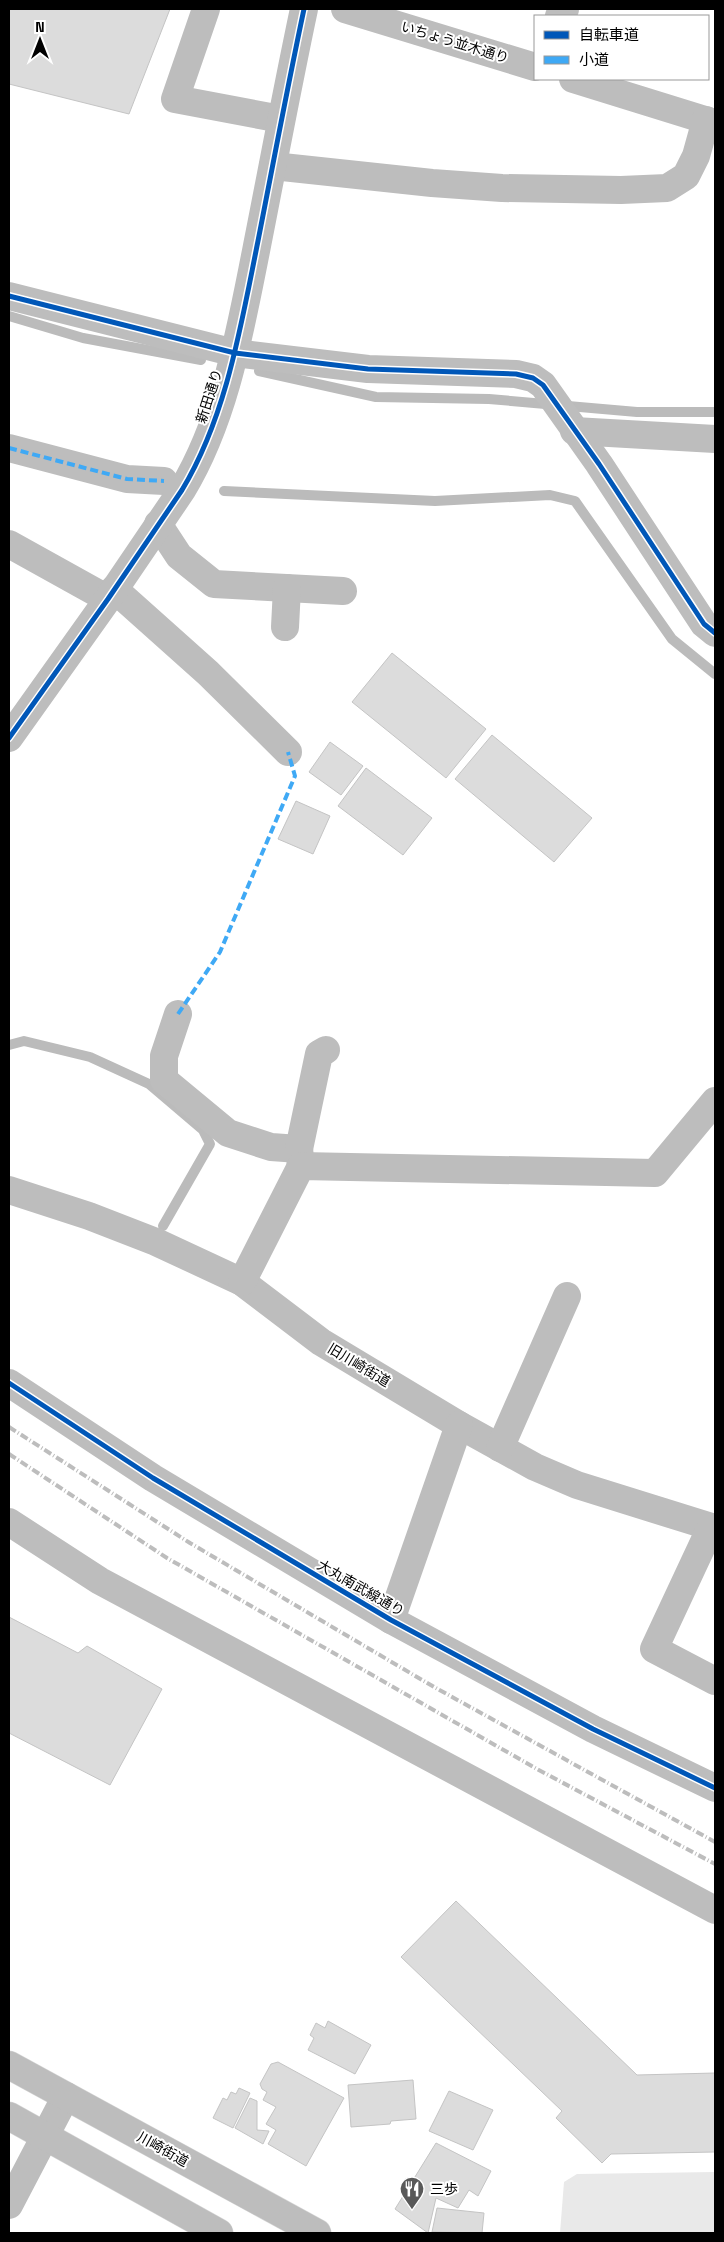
<svg xmlns="http://www.w3.org/2000/svg" width="724" height="2242" font-family="'Space Grotesk','Noto Sans JP',sans-serif">
  <style>
    .green { fill: #e9e9e9 }
    .lines { fill: none; stroke-linecap: round; stroke-linejoin: round }
    .stream { stroke: #bbb; stroke-width: 10 }
    .building { fill: #dcdcdc; stroke: #c4c4c4 }
    .major-casing { stroke: #dbdbdb; stroke-width: 29 }
    .minor { stroke: #bdbdbd; stroke-width: 28 }
    .major { stroke: #bdbdbd; stroke-width: 28 }
    .rail { stroke: #bdbdbd; stroke-width: 4; stroke-dasharray: 8 2.5 1 2.5; stroke-linecap: butt }
    .quiet { stroke: #3fa9f5; stroke-width: 4; stroke-dasharray: 8 4; stroke-linecap: butt }
    .cycleway-casing { stroke: #fff; stroke-width: 8 }
    .cycleway { stroke: #0057b8; stroke-width: 5 }
    .labels { text-anchor: middle; dominant-baseline: central; stroke-width: 4; stroke-linejoin: round; paint-order: stroke }
    .street-label { font-size: 14px; fill: #000; stroke: #fff }
    .poi-label { font-size: 14px; fill: #000; stroke: #fff; text-anchor: start }
  </style>
  <rect width="100%" height="100%" fill="#fff"/>
  <!-- green -->
  <path class="green" d="M715,2172V2233H560L564,2182L577,2174Z"/>
  <g class="lines">
    <!-- stream -->
    <g class="stream">
      <path d="M9,316L83,338L201,360"/>
      <path d="M259,371L376,397L489,399L637,412H715"/>
      <path d="M224,491L435,501L550,495L575,501L672,639L715,674"/>
      <path d="M9,1045L24,1041L90,1057L149,1084L203,1130L210,1144L163,1226"/>
    </g>
  </g>
  <!-- building -->
  <g class="building">
    <path d="M9,9H170L129,114L9,84Z"/>
    <path d="M392,653L486,729L446,778L352,702Z"/>
    <path d="M492,735L592,818L554,862L455,779Z"/>
    <path d="M330,742L363,766L341,795L309,772Z"/>
    <path d="M366,768L432,818L403,855L338,806Z"/>
    <path d="M296,801L330,816L313,854L278,839Z"/>
    <path d="M9,1617L78,1653L87,1646L162,1689L110,1785L9,1733Z"/>
    <path d="M456,1901L637,2075L715,2073V2152L611,2154L602,2163L556,2118L562,2111L401,1957Z"/>
    <path d="M328,2021L371,2045L355,2074L308,2050L314,2038L310,2035L316,2023L325,2028Z"/>
    <path d="M278,2062L344,2098L306,2166L268,2144L276,2130L266,2124L276,2107L263,2100L267,2092L262,2089L260,2084L271,2064Z"/>
    <path d="M413,2080L416,2119L391,2121L390,2124L351,2127L348,2085Z"/>
    <path d="M239,2088L250,2093L233,2128L213,2118L223,2098L227,2100L231,2092L236,2094Z"/>
    <path d="M449,2091L493,2110L473,2150L429,2131Z"/>
    <path d="M250,2098L257,2101V2130L269,2131L263,2144L235,2128Z"/>
    <path d="M436,2143L491,2171L478,2196L469,2190L458,2208L436,2198L428,2233L395,2209Z"/>
    <path d="M437,2208L484,2213L482,2233L432,2232Z"/>
  </g>
  <g class="lines">
    <defs>
      <g id="major">
        <path d="M9,2065L317,2233"/>
        <path d="M9,2116L219,2233"/>
      </g>
    </defs>
    <!-- major casing -->
    <use href="#major" class="major-casing"/>
    <!-- minor -->
    <g class="minor">
      <path d="M206,9L175,99L281,119"/>
      <path d="M345,9L535,67"/>
      <path d="M559,16L565,9"/>
      <path d="M573,79L715,123"/>
      <path d="M273,166L432,183L502,188L621,190L667,188L686,176L696,156L706,120"/>
      <path d="M9,296L235,353L368,369L516,374L533,378L543,385L599,464L704,624L715,633"/>
      <path d="M574,431L715,439"/>
      <path d="M9,448L127,479L164,481"/>
      <path d="M158,524L179,556L214,584L343,591"/>
      <path d="M9,544L108,599"/>
      <path d="M114,589L208,673L288,752"/>
      <path d="M285,627L287,588"/>
      <path d="M9,738L108,599L182,490C225,419 240,331 256,251C272,170 287,89 304,9"/>
      <path d="M178,1014L164,1056V1080L228,1133L271,1147L299,1149L301,1166"/>
      <path d="M299,1149L319,1054L326,1050"/>
      <path d="M9,1190L89,1216L156,1242L242,1282L321,1342L459,1425L535,1467L577,1485L715,1528"/>
      <path d="M242,1282L301,1166L655,1173L715,1101"/>
      <path d="M9,1383L153,1478L391,1620L593,1729L715,1788"/>
      <path d="M500,1448L567,1296"/>
      <path d="M9,1522L100,1581L715,1910"/>
      <path d="M711,1527L654,1649L715,1681"/>
      <path d="M391,1620L459,1425"/>
      <path d="M9,2205L66,2096"/>
    </g>
    <!-- major -->
    <use href="#major" class="major"/>
    <!-- rail -->
    <g class="rail">
      <path d="M9,1427L190,1543L434,1687L715,1842"/>
      <path d="M9,1454L167,1558L537,1769L715,1864"/>
    </g>
    <!-- quiet -->
    <g class="quiet">
      <path d="M9,448L127,479L164,481"/>
      <path d="M178,1014L220,952L295,776L288,752"/>
    </g>
    <defs>
      <g id="cycleway">
        <path d="M9,296L235,353L368,369L516,374L533,378L543,385L599,464L704,624L715,633"/>
        <path d="M9,738L108,599L182,490C225,419 240,331 256,251C272,170 287,89 304,9"/>
        <path d="M9,1383L153,1478L391,1620L593,1729L715,1788"/>
      </g>
    </defs>
    <!-- cycleway casing -->
    <use href="#cycleway" class="cycleway-casing"/>
    <!-- cycleway -->
    <use href="#cycleway" class="cycleway"/>
  </g>
  <!-- icons -->
  <defs>
    <symbol id="restaurant-pin" viewBox="-11 -11 22 30"><path d="M0 17L-7.5 6A9.5 9.5 0 1 1 7.5 6Z" fill="#595959" stroke="#fff"/><path d="M-5-6h1v4h1v-4h1v4h1v-4h1v5L-1.5 .5V6h-2V.5L-5-1ZM5-6V6H3V1.5H1.5Q1.5-4 5-6Z" fill="#fff"/></symbol>
  </defs>
  <g fill-rule="evenodd">
    <use href="#restaurant-pin" x="398" y="2175" width="28" height="38"/>
  </g>
  <g class="labels">
    <!-- street labels -->
    <g class="street-label">
      <text transform="translate(455 42) rotate(17)">いちょう並木通り</text>
      <text transform="translate(209 396) rotate(-72)">新田通り</text>
      <text transform="translate(359 1365) rotate(31)">旧川崎街道</text>
      <text transform="translate(361 1588) rotate(30)">大丸南武線通り</text>
      <text transform="translate(163 2149) rotate(29)">川崎街道</text>
    </g>
    <!-- poi labels -->
    <g class="poi-label">
      <text x="430" y="2189">三歩</text>
    </g>
  </g>
  <!-- border -->
  <rect width="724" height="2242" fill="none" stroke="#000000" stroke-width="20"/>
  <!-- legend -->
  <rect x="534" y="15" width="175" height="65" fill="#ffffff" stroke="#999999"/>
  <rect x="544" y="31" width="25" height="8" fill="#0057b8" stroke="#999999"/>
  <text x="579" y="40" font-size="15" fill="#000000">自転車道</text>
  <rect x="544" y="56" width="25" height="8" fill="#3fa9f5" stroke="#999999"/>
  <text x="579" y="65" font-size="15" fill="#000000">小道</text>
  <!-- north arrow -->
  <g transform="translate(40 40)" stroke="#ffffff" stroke-width="4" paint-order="stroke">
  <path d="M0-4L9 19L0 12L-9 19Z" fill="#000000"/>
  <text y="-8" font-size="14" font-weight="bold" text-anchor="middle" fill="#000000">N</text>
  </g>
</svg>
